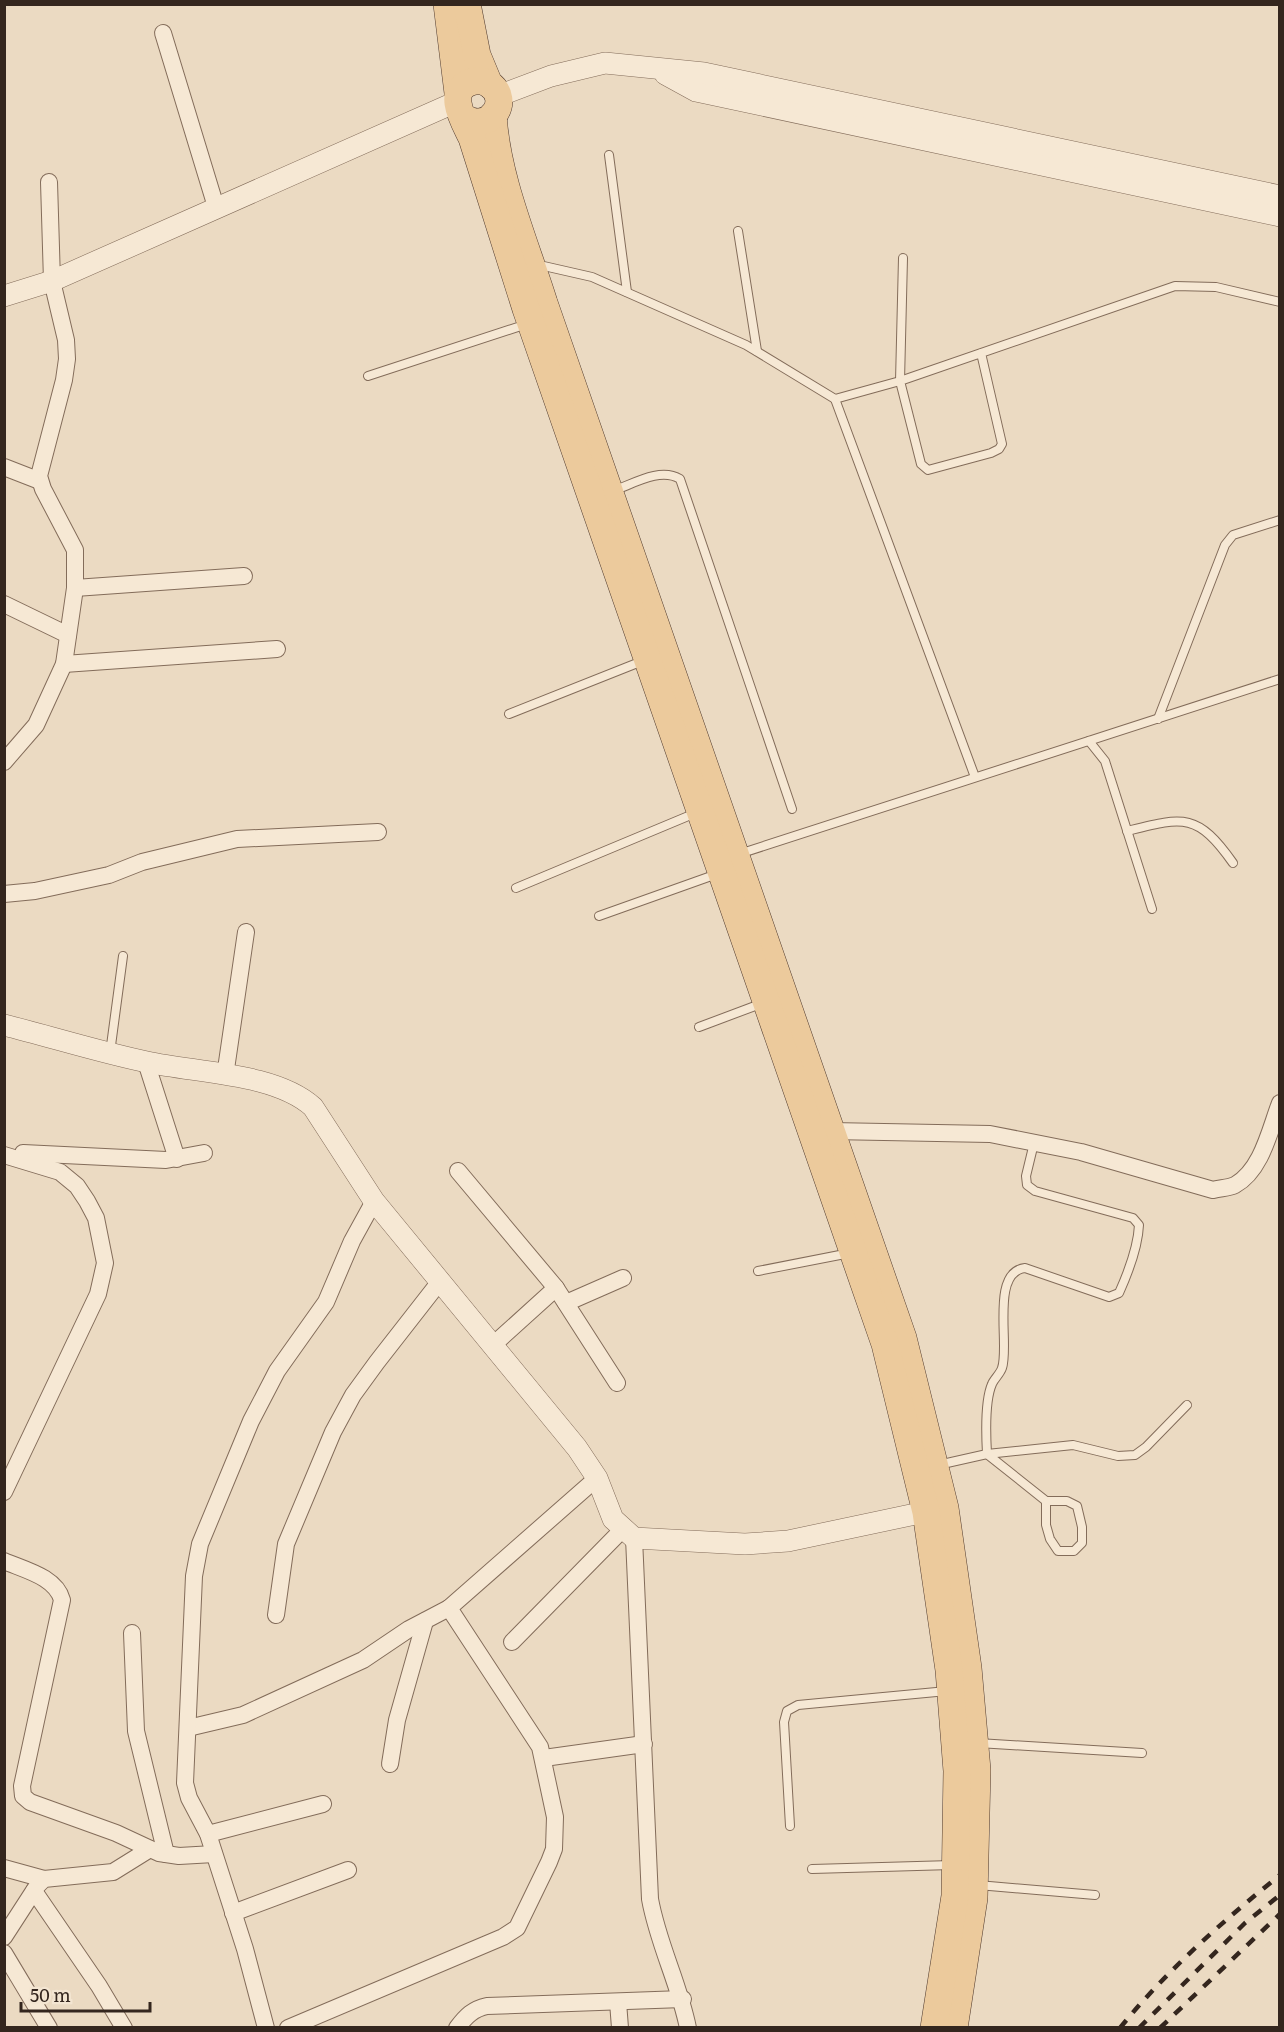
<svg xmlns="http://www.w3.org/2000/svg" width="1284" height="2032" font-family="Literata,serif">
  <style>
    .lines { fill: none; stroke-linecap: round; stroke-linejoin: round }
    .service-casing { stroke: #836c5a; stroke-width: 10 }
    .minor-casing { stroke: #836c5a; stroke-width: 18 }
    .tertiary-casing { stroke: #836c5a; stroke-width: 22 }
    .primary-casing { stroke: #513b2f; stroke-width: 28 }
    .service { stroke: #f6e8d4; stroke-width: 8 }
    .minor { stroke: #f6e8d4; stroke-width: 16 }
    .tertiary { stroke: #f6e8d4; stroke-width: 21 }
    .primary { stroke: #ecca9c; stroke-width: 27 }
    .rail { stroke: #34261e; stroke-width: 4.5; stroke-dasharray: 10 10; stroke-linecap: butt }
  </style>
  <rect width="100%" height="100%" fill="#ebdac2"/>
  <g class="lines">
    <defs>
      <g id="service">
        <path d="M609,155L627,292"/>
        <path d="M738,231L757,351"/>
        <path d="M535,264L592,277L746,345L835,399L900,381L903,258"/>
        <path d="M981,353L1002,444L999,449L991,453L928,470L921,464L900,381L1175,286L1216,287L1280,302"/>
        <path d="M368,376L527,324"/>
        <path d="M835,399L975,777"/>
        <path d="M613,491C633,484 660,467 680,479L792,809"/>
        <path d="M509,714L645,660"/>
        <path d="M1158,719L1225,545L1233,535L1280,520"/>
        <path d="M1089,741L1105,761L1152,909"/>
        <path d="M1127,831C1183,817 1197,812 1233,863"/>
        <path d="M739,854L1280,679"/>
        <path d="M516,888L698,812"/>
        <path d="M599,916L717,874"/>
        <path d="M699,1027L763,1003"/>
        <path d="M110,1053L123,956"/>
        <path d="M758,1271L850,1253"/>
        <path d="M938,1465L987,1454C986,1436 985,1400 992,1384C994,1379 1000,1374 1002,1368C1010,1346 990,1272 1025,1268L1109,1297L1119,1293C1128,1273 1138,1247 1139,1225L1133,1218L1035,1191L1027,1185L1026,1176L1034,1143"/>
        <path d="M1046,1501V1525L1050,1539L1058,1551H1074L1082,1543V1527L1077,1506L1067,1501H1046L987,1454L1073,1445L1118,1456L1135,1455L1146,1447L1187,1405"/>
        <path d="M978,1743L1142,1753"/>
        <path d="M790,1826L784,1722L787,1711L798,1705L947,1691"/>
        <path d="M812,1869L952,1865"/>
        <path d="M978,1885L1095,1895"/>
      </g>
      <g id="minor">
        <path d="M163,33L216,207"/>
        <path d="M4,467L40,481"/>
        <path d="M75,588L244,576"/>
        <path d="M4,604L68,635"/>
        <path d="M64,664L277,649"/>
        <path d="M4,762L36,725L64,664L75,588V550L43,489L39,476L64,380L67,359L66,340L52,281L49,182"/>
        <path d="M4,894L35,891L109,875L142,862L237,839L378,832"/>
        <path d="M146,1062L177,1159"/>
        <path d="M225,1076L246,932"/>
        <path d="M831,1131L990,1134L1081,1152L1213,1190C1220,1188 1229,1188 1235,1185C1262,1170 1270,1129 1280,1103"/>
        <path d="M23,1153L166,1160L204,1153"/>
        <path d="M4,1155L60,1172L77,1186L87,1201L96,1218L105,1263L98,1294L4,1492"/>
        <path d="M458,1171L556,1288L617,1383"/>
        <path d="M566,1303L623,1278"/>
        <path d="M493,1345L556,1288"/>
        <path d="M634,1538L650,1899C658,1944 679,1983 688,2028"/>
        <path d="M4,1561C25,1570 56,1577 62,1600L22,1786L23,1796L30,1802L116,1833L159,1853L179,1856L214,1854"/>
        <path d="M276,1615L286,1544L333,1432L353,1395L377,1362L441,1280"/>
        <path d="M132,1633L136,1731L166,1854"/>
        <path d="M512,1642L623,1529"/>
        <path d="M188,1728L243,1715L363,1660L409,1629L449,1608"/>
        <path d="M544,1758L644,1744"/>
        <path d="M390,1764L397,1720L425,1621"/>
        <path d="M208,1834L323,1804"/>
        <path d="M4,1868L44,1879"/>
        <path d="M34,1891L99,1986L124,2028"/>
        <path d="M233,1913L348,1870"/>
        <path d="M4,1937L37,1886L44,1879L113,1872L150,1849"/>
        <path d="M4,1953L49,2028"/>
        <path d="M618,2002L620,2028"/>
        <path d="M266,2028L245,1949L208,1834L189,1798L185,1783L194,1576L200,1544L251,1421L277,1371L326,1302L352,1241L374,1201"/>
        <path d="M288,2028L503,1937L517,1928L549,1862L554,1849L555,1817L540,1747L449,1608L597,1478"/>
        <path d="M457,2028C466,2016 473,2009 487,2006L683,1999"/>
      </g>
      <g id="tertiary">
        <path d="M665,74L696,91L1280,216"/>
        <path d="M498,96L551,76L605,63L704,73L1280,196"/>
        <path d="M4,296L52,281L456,102"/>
        <path d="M4,1025C52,1037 99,1052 147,1062C198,1073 275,1073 313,1107L374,1201L577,1448L597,1478L613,1519L634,1538L745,1544L788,1541L939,1509"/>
      </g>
      <g id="primary">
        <path d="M447,4L458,93"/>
        <path d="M467,4L477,55L489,84"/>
        <path d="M493,115C497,179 525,242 544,303L903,1338L945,1508L968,1668L977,1770L974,1898L954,2028"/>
        <path d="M462,116C489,136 513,100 489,84C484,81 477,80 471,82C445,91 464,121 472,138L526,309L885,1344L926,1512L949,1670L957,1771L955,1896L934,2028"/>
      </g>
    </defs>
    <!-- service casing -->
    <use href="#service" class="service-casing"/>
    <!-- minor casing -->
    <use href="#minor" class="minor-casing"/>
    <!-- tertiary casing -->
    <use href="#tertiary" class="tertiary-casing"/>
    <!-- primary casing -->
    <use href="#primary" class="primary-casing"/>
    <!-- service -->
    <use href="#service" class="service"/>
    <!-- minor -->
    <use href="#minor" class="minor"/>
    <!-- tertiary -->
    <use href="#tertiary" class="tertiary"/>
    <!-- primary -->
    <use href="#primary" class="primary"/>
    <!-- rail -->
    <g class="rail">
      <path d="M1120,2028C1166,1971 1223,1921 1280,1875"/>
      <path d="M1139,2028L1245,1923L1280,1895"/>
      <path d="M1160,2028L1280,1914"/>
    </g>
  </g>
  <!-- border -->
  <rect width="1284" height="2032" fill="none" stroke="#34261e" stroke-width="12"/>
  <!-- scale -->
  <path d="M21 2002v9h129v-9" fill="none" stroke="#34261e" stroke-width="3"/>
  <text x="30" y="2002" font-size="18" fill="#34261e" stroke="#f3e5d1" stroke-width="4.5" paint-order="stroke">50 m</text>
</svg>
